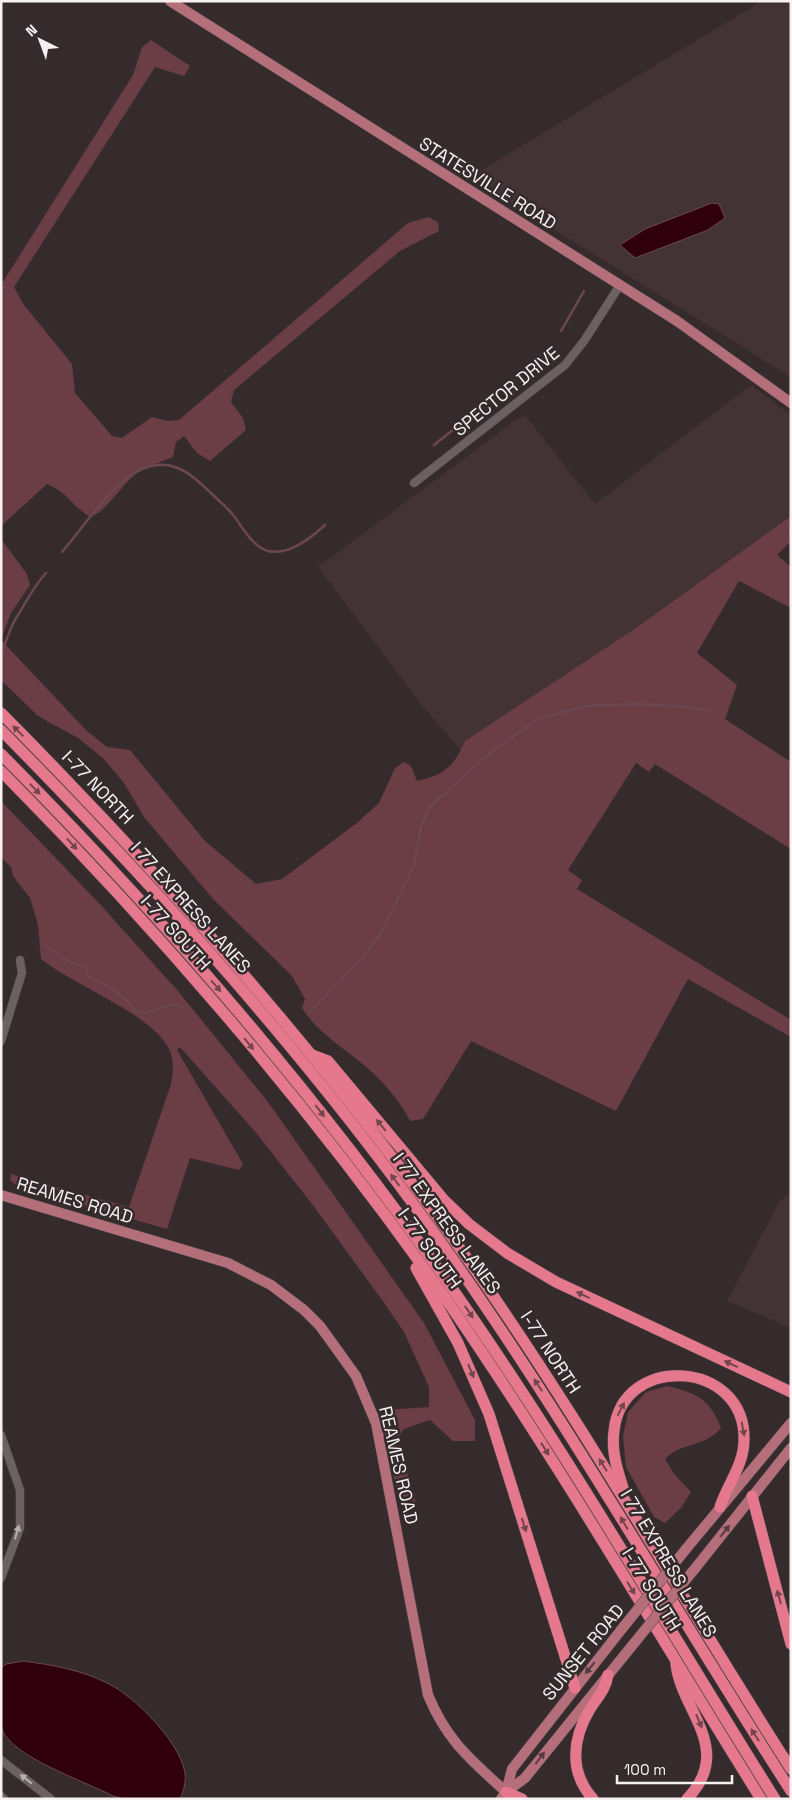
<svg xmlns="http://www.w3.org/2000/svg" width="792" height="1800" font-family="'Space Grotesk',sans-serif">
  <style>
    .built { fill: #433335 }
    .green { fill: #6b3d45 }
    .water { fill: #2f000c; stroke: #6b4851 }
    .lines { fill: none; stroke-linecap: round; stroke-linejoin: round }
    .stream { stroke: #6b4851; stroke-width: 2.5 }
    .minor-casing { stroke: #51494a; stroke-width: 9 }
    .major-casing { stroke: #51494a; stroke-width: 11 }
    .highway-casing { stroke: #51494a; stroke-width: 12 }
    .minor { stroke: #6c6162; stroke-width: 8 }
    .major { stroke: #b56f7b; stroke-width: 10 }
    .highway { stroke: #e5788c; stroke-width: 11 }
    .major-bridge-casing { stroke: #51494a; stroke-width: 11; stroke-linecap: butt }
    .major-bridge { stroke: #b56f7b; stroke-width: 10 }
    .oneway { fill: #73464e }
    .oneway2 { fill: #553c40 }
    .oneway3 { fill: #b8b0b1 }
    .labels { text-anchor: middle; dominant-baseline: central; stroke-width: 5; stroke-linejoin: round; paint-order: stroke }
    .street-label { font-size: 18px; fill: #f7f1f2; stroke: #352b2d }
  </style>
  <rect width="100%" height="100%" fill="#352b2d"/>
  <!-- built -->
  <g class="built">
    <path d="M762,1H791V377L470,177Z"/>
    <path d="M751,385L791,415V521L674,605L461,750L424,708L318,567L524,414L595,504Z"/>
    <path d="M791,1192V1328L727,1301L779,1202Z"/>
  </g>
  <!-- green -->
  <g class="green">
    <path d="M151,40L190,66L184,76L155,67L14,287L24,305L72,364L75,393L112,436L122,438L152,417L167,421L179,420L408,223L428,217L438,222L439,231L400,251L234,390L231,402L243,418L246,430L210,461L197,453L184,436L176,442L173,457C162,462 150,465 140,471C120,484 112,507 91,517C72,507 69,493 47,484L1,526V285L133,75L142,47Z"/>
    <path d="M791,516V541L777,555L791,567V608L739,581L697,653L737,685L725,719L791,762V849L655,764L649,772L636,763L568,870L582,880L577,889L791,1020V1037L688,979L616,1111L471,1041L423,1119L410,1121C402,1105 391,1091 378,1078C354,1053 321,1038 302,1008L305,999L292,976L213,899L144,817L124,783L103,758L78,738L38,716L1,680V539L27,574L30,585L11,613L1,640L87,731L107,747L130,750L205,841L256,884L282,879L358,822L379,803L395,768L404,762L411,766L417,781C445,775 454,766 465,741L639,626Z"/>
    <path d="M1,801L97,901L178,991L268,1102L424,1323L475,1420V1441H453L430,1420L404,1429L397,1439L416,1503L400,1507L382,1420L386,1410L429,1407V1387L404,1332L380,1297L312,1204L257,1134L180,1047L177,1050L243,1164L239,1170L190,1158L167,1229L17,1186L10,1180L11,1174L129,1207L171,1084C173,1072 175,1059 168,1047C149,1013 75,986 41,959L38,925L30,898L13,876L11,867L1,857Z"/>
    <path d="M667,1386C697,1393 710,1399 721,1428C704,1448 681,1442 665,1459L675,1475L691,1492L681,1508L665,1523L654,1517L626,1467L623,1436L628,1412L646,1392Z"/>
  </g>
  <!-- water -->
  <g class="water">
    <path d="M712,203L719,204L725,218L708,230L635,258L620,245L645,229Z"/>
    <path d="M23,1661C53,1665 82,1670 109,1684C135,1697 180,1742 185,1773C186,1782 184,1790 180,1799H125L113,1796C87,1782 11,1757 2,1729C0,1718 1,1682 1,1668L6,1664Z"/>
  </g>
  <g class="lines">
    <!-- stream -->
    <g class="stream">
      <path d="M561,331L584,291"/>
      <path d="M434,445L479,409"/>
      <path d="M62,552C83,528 109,487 136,472C169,454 189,472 212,494C219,501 228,508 234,516C242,527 253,547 268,551C289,556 311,538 325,525"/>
      <path d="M1,650C8,641 9,629 15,620C25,604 33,587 46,573"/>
      <path d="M46,946L68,961L85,967L89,977C104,984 127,995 134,1011L145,1013L174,1004L183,1008"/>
      <path d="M311,1011L362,958L381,933L414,865L421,826L430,807L486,756L538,719L585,706L638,704L689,707L709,711"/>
    </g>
    <defs>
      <g id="minor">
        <path d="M414,483L565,365L584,341L620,285"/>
        <path d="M1,1041L22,973L20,960"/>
        <path d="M1,1435L20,1490V1528L1,1578"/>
        <path d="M1,1760L51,1799"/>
        <path d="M1,1796L4,1799"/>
      </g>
      <g id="major">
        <path d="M170,1L677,321L791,403"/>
        <path d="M1,1195L228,1263L271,1285L304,1310L320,1326L356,1376L376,1423L428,1695C447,1741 470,1759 506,1792"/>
        <path d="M686,1549L791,1423"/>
        <path d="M697,1566L791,1448"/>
        <path d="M506,1792L525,1778L631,1647"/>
        <path d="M501,1799L506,1792L512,1769L621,1630"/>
      </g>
      <g id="highway">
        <path d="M1,713C172,885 331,1066 471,1264C586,1427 683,1601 791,1769"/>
        <path d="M1,730C159,890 309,1057 440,1241C566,1418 673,1608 791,1791"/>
        <path d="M1,754C164,918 316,1094 449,1284C566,1450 667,1627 775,1799"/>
        <path d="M1,771C161,933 310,1106 441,1292C555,1456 655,1629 761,1799"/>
        <path d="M312,1055L328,1061L444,1200L469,1224L507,1253L556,1282L791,1392"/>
        <path d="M416,1268L458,1343L489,1414L575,1688"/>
        <path d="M624,1491C618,1472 611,1452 614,1431C622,1352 746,1360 744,1440C744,1465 727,1485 720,1507"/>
        <path d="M752,1496L791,1644"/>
        <path d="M676,1664C681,1711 735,1749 687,1799"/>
        <path d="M506,1792L522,1799"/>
        <path d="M593,1799C569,1772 572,1739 590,1709C597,1698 606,1689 608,1675"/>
      </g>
    </defs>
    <!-- minor casing -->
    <use href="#minor" class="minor-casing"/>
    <!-- major casing -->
    <use href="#major" class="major-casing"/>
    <!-- highway casing -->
    <use href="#highway" class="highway-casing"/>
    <!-- minor -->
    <use href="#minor" class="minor"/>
    <!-- major -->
    <use href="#major" class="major"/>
    <!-- highway -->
    <use href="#highway" class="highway"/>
    <defs>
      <g id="major-bridge">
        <path d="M621,1630L686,1549"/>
        <path d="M631,1647L697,1566"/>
      </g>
    </defs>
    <!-- major-bridge casing -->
    <use href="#major-bridge" class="major-bridge-casing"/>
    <!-- major-bridge -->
    <use href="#major-bridge" class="major-bridge"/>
  </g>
  <!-- one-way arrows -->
  <defs><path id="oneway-solid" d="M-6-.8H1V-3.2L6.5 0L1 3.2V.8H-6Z" transform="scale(1.25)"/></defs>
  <g class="oneway">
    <use href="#oneway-solid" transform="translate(18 731) rotate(-135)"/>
    <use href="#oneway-solid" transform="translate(35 789) rotate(46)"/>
    <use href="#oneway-solid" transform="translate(72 844) rotate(47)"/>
    <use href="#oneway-solid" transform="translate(216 986) rotate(49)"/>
    <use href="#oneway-solid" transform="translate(249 1044) rotate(50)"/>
    <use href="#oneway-solid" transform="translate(320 1111) rotate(52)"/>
    <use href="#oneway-solid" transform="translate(381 1125) rotate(-129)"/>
    <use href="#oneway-solid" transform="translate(395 1180) rotate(-127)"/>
    <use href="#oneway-solid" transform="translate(583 1295) rotate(-155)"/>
    <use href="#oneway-solid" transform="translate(469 1312) rotate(55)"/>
    <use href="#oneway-solid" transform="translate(731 1364) rotate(-155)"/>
    <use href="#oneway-solid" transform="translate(471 1371) rotate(67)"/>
    <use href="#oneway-solid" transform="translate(538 1385) rotate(-123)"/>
    <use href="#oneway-solid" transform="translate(621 1409) rotate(-63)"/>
    <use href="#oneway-solid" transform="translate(743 1429) rotate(80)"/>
    <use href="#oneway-solid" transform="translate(545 1449) rotate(58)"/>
    <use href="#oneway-solid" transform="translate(603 1465) rotate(-122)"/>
    <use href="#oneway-solid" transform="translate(624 1523) rotate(-121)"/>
    <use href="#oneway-solid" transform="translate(524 1525) rotate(73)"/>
    <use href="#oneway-solid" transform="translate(631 1588) rotate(58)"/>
    <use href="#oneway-solid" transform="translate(779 1597) rotate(-105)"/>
    <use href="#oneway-solid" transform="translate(699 1721) rotate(67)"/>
    <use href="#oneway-solid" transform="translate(755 1735) rotate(-123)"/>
  </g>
  <g class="oneway2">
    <use href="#oneway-solid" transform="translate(725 1531) rotate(-51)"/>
    <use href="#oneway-solid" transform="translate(590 1668) rotate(129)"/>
    <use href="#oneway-solid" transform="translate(540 1758) rotate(-53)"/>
  </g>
  <g class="oneway3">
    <use href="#oneway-solid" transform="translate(17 1532) rotate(-74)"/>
    <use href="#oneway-solid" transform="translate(26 1779) rotate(-142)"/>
  </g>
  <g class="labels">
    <!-- street labels -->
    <g class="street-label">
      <text transform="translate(488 183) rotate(32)">STATESVILLE ROAD</text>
      <text transform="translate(506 391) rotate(-39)">SPECTOR DRIVE</text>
      <text transform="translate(98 787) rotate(46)">I-77 NORTH</text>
      <text transform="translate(191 907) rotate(48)">I 77 EXPRESS LANES</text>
      <text transform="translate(176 932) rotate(48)">I-77 SOUTH</text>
      <text transform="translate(75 1200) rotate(17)">REAMES ROAD</text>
      <text transform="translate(447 1223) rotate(54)">I 77 EXPRESS LANES</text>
      <text transform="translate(430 1248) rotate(54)">I-77 SOUTH</text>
      <text transform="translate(551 1352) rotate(57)">I-77 NORTH</text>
      <text transform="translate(399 1465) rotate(77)">REAMES ROAD</text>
      <text transform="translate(669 1563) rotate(59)">I 77 EXPRESS LANES</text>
      <text transform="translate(652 1589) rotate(58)">I-77 SOUTH</text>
      <text transform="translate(583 1652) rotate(-51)">SUNSET ROAD</text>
    </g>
  </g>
  <!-- border -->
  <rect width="792" height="1800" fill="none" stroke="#f7f1f2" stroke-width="5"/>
  <!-- north arrow -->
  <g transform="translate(40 40) rotate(318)" stroke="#352b2d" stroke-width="4" paint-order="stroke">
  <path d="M0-4L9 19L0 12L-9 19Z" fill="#f7f1f2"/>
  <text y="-8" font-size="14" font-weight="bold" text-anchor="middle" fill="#f7f1f2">N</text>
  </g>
  <!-- scale -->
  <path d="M617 1775v8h115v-8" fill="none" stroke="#f7f1f2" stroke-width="2.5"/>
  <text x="624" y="1775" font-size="15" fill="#f7f1f2" stroke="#352b2d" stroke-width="4" paint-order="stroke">100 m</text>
</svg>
